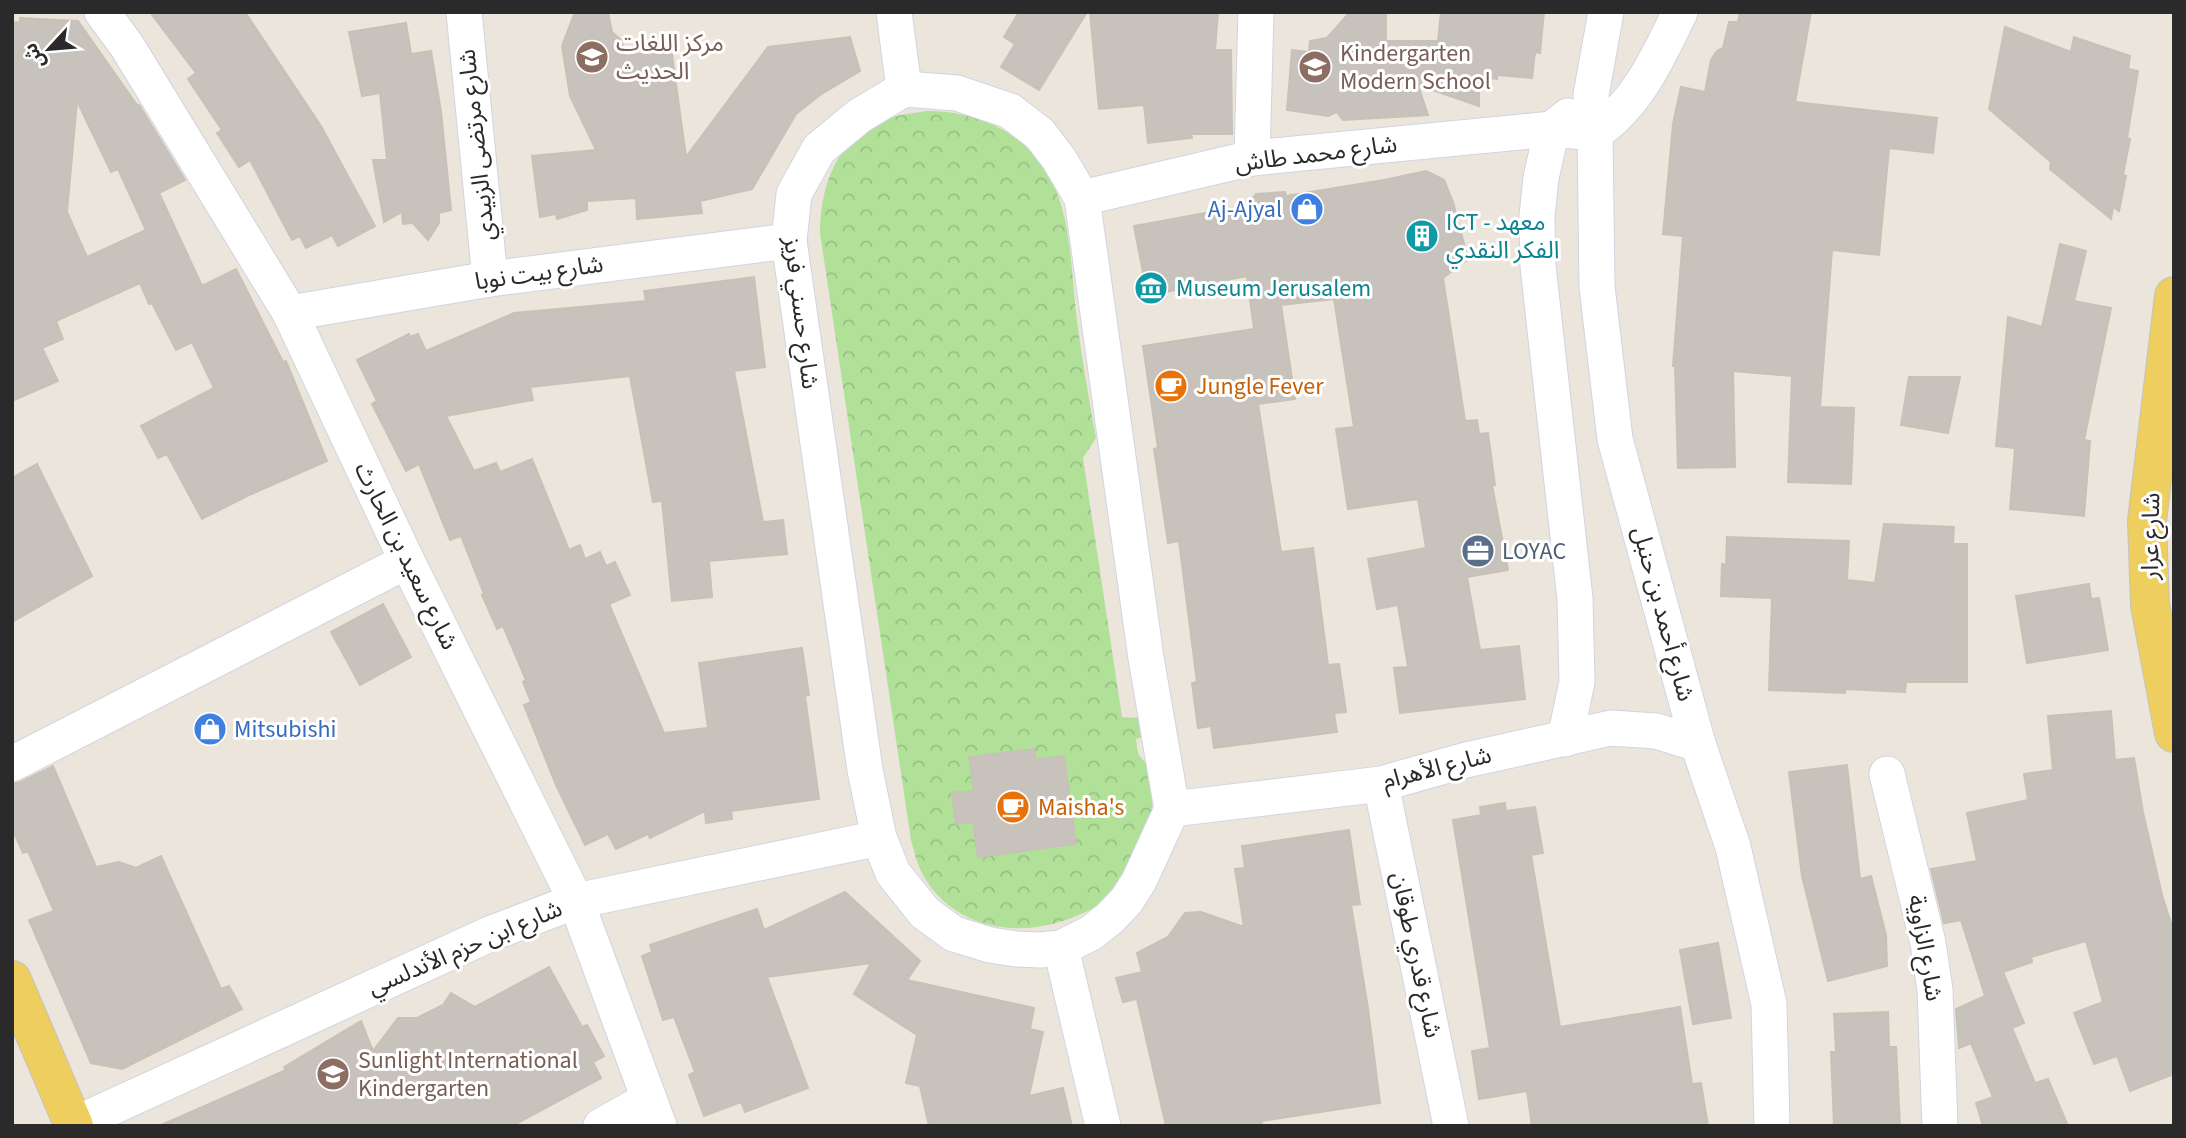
<svg xmlns="http://www.w3.org/2000/svg" width="2186" height="1138" font-family="'Source Sans 3','Noto Sans Arabic',sans-serif">
  <style>
    .park { fill: url(#park-crowns) }
    .building { fill: #c7c2bc; stroke: #c7c1b6; stroke-width: 2; fill-rule: evenodd }
    .lines { fill: none; stroke-linecap: round; stroke-linejoin: round }
    .minor-casing { stroke: #d1d4e2; stroke-width: 37 }
    .major-casing { stroke: #c3c3c3; stroke-width: 40 }
    .minor { stroke: #fff; stroke-width: 35 }
    .major { stroke: #edce5f; stroke-width: 38 }
    .labels { text-anchor: middle; dominant-baseline: central; stroke-width: 6; stroke-linejoin: round; paint-order: stroke }
    .education-label { font-size: 24px; fill: #785e54; stroke: #fff; text-anchor: start }
    .street-label { font-size: 24px; fill: #2a2a2a; stroke: #fff }
    .shop-label { font-size: 24px; fill: #366cbe; stroke: #fff; text-anchor: end }
    .culture-label { font-size: 24px; fill: #0d838f; stroke: #fff; text-anchor: start }
    .food-label { font-size: 24px; fill: #c56008; stroke: #fff; text-anchor: start }
    .service-label { font-size: 24px; fill: #4e5e75; stroke: #fff; text-anchor: start }
  </style>
  <defs>
    <pattern id="park-crowns" width="20" height="18" patternUnits="userSpaceOnUse" patternTransform="scale(1.75)"><rect width="20" height="18" fill="#b1e199"/><path d="M2 6a3 3 0 1 1 6 0M12 15a3 3 0 1 1 6 0" fill="none" stroke="#98c184"/></pattern>
  </defs>
  <rect width="100%" height="100%" fill="#ece5dc"/>
  <!-- park -->
  <path class="park" d="M927,111C997,111 1051,150 1065,220C1072,253 1073,288 1077,321C1082,360 1089,399 1096,438L1083,458L1122,717L1141,718L1143,737L1136,739C1137,744 1137,751 1139,755C1141,760 1147,762 1150,767C1155,777 1154,798 1152,809C1150,824 1144,837 1138,850C1133,860 1129,874 1122,884C1110,900 1092,910 1074,917C1018,940 950,929 921,871C916,861 914,850 911,840L820,233C820,191 834,145 874,124C890,115 909,114 927,111Z"/>
  <!-- building -->
  <g class="building">
    <path d="M150,12H245L321,126L375,226L338,246L332,235L306,248L300,236L292,240L250,160L239,167L217,133L222,130L188,79L196,73Z"/>
    <path d="M575,12H608L612,32L621,40L626,56L671,48L686,157L768,47L850,37L860,71L820,95L796,114L752,189L700,201L702,213L637,219L636,198L587,201V210L557,219L556,214L540,217L532,156L596,150L570,96L562,46Z"/>
    <path d="M1019,12H1087L1039,90L1001,67L1015,44L1004,37Z"/>
    <path d="M1090,12H1218L1215,50H1231L1232,134H1191L1192,138L1148,143L1144,105L1099,109Z"/>
    <path d="M1350,12H1386V41H1438L1441,12H1544L1540,53L1535,52L1532,78L1497,75V79L1479,77V106L1418,85L1428,115L1343,120L1337,112L1328,116L1287,110L1292,50L1309,52L1310,41L1327,38Z"/>
    <path d="M1740,12H1811L1795,102L1937,118L1933,153L1889,148L1879,255L1832,250L1820,407L1854,408L1851,484L1788,482L1792,376L1733,371L1735,467L1678,468L1675,366H1673L1683,236L1663,234L1673,124L1681,87L1705,92L1711,60L1717,51L1723,48L1729,22H1738Z"/>
    <path d="M20,18L78,21L137,105H139L185,180L159,193L202,286L236,269L283,362L286,361L327,461L247,496L202,519L167,454L158,458L141,426L214,388L192,342L176,350L152,303L149,304L140,283L56,321L63,339L42,348L58,381L12,401V23L20,22ZM77,101L111,172L118,169L146,230L87,257L67,212Z"/>
    <path d="M406,23L411,54L431,51L441,112L451,210L439,213V223L428,240L413,223L403,224L402,212L384,222L373,160H387L380,93L362,96L349,32Z"/>
    <path d="M2005,27L2071,52L2074,37L2130,56L2128,69L2138,71L2127,138L2130,139L2123,175L2126,176L2119,211L2113,207L2111,219L2050,169L2051,162L1989,109Z"/>
    <path d="M1426,171L1444,180L1453,202L1468,259L1443,278L1465,421L1477,420L1479,434L1488,433L1495,485H1492L1508,570L1467,577L1480,650L1519,646L1525,699L1400,713L1394,668L1408,667L1398,605L1377,609L1368,559L1426,548L1418,499L1348,509L1336,429L1354,427L1334,299L1281,305L1295,399L1258,404L1281,552L1313,548L1328,665L1339,664L1346,712L1334,713L1337,732L1214,748L1211,726L1198,728L1192,683L1197,682L1179,541L1168,543L1154,449L1158,448L1143,346L1254,329L1247,276L1160,293V291L1147,293L1134,226L1233,208L1234,221L1256,194L1285,192L1286,196L1384,180Z"/>
    <path d="M2060,244L2086,251L2074,301L2111,308L2084,440L2090,441L2084,516L2010,509L2015,448L1996,446L2008,317L2042,327Z"/>
    <path d="M754,277L765,367L734,371L763,522L783,520L787,554L709,561L712,597L672,601L662,501L653,502L630,376L530,387L533,400L446,416L474,471L496,463L500,472L532,459L569,550L580,545L585,559L600,552L606,566L615,562L630,595L609,604L664,733L708,728L699,663L802,648L809,695L805,696L819,799L731,811L732,819L706,823L705,811L650,838L648,834L616,849L608,834L585,845L556,785L524,705L531,702L523,682L526,680L503,626L497,629L482,595L484,594L461,536L450,540L419,464L406,471L372,404L377,401L357,360L409,334L410,337L418,334L426,351L514,313L646,301L644,291Z"/>
    <path d="M1909,377H1960L1948,433L1901,425Z"/>
    <path d="M37,464L92,576L12,622V478Z"/>
    <path d="M1884,524L1954,527L1953,544H1967V682H1906L1905,692L1845,689V693L1769,690L1772,598L1721,596L1722,564L1726,565L1727,537L1849,541L1847,580L1875,583Z"/>
    <path d="M2089,584L2091,599L2099,598L2108,650L2027,663L2016,596Z"/>
    <path d="M383,604L411,657L360,685L331,632Z"/>
    <path d="M2111,711L2115,760L2134,758L2143,812L2162,895L2174,933V1074L2130,1091L2117,1056L2094,1064L2074,1013L2103,1002L2086,941L2031,957L2032,962L2003,972L2024,1023L2012,1028L2035,1083L2048,1079L2068,1126H1983L1976,1103L1993,1097L1971,1043L1959,1048L1956,1009L1985,996L1961,920L1944,923L1931,869L1977,861L1967,813L2028,800L2024,774L2053,770L2048,716Z"/>
    <path d="M1034,749L1036,760L1064,756L1076,844L978,857L973,822L956,824L952,793L974,791L969,757Z"/>
    <path d="M1847,765L1860,879L1871,876L1886,935L1887,966L1828,981L1802,876L1789,772Z"/>
    <path d="M53,766L96,867L119,862L136,868L161,856L221,989L229,986L242,1009L122,1069L91,1063L29,920L54,911L28,851L23,853L12,828V784L21,782Z"/>
    <path d="M1505,803L1506,811L1535,807L1543,853L1531,855L1560,1027L1680,1007L1692,1084L1701,1083L1708,1126H1532L1527,1091L1479,1099L1472,1051L1490,1048L1453,820L1481,815L1480,807Z"/>
    <path d="M1349,830L1360,904L1351,905L1368,1008L1380,1103L1261,1121L1262,1126H1166L1137,999L1123,1002L1116,978L1142,972L1137,953L1168,937L1185,913L1201,912L1244,927L1235,869L1245,868L1242,846Z"/>
    <path d="M845,892L920,961L907,980L1034,1008L1030,1029L1043,1032L1029,1096L1063,1088L1072,1126H929L920,1086L906,1083L917,1035L854,994L871,963L767,977L808,1088L745,1112L741,1102L704,1116L689,1075L695,1072L674,1017L663,1020L642,956L652,952L650,945L757,909L764,930Z"/>
    <path d="M1718,943L1731,1018L1693,1024L1680,950Z"/>
    <path d="M549,967L582,1027L587,1025L604,1056L593,1062L601,1078L512,1126H159L286,1070L284,1067L361,1021L373,1051L398,1018H417L443,1005L451,993L475,1007Z"/>
    <path d="M1888,1012L1889,1047H1896L1900,1126H1834L1831,1052H1836L1834,1014Z"/>
  </g>
  <g class="lines">
    <defs>
      <g id="minor">
        <path d="M102,12L127,46L290,313L407,561L576,901L659,1126"/>
        <path d="M464,12L490,279"/>
        <path d="M894,12L904,89"/>
        <path d="M1606,12L1591,95L1595,133L1597,287L1615,439L1698,744L1733,847L1769,1004L1772,1126"/>
        <path d="M904,89L957,93L1010,111L1040,134L1059,159L1082,198L1146,658L1172,809L1139,881L1127,900L1110,918L1091,933L1061,948L1041,950L1016,949L990,945L954,934L925,913L893,873L879,838L865,770L789,241L794,194L819,149L859,116Z"/>
        <path d="M1252,158L1256,12"/>
        <path d="M1082,198L1252,158L1552,129L1595,133C1638,104 1658,57 1680,12"/>
        <path d="M290,313L490,279L789,241"/>
        <path d="M1565,739L1577,682L1575,599L1538,266L1537,216L1541,178L1552,129L1568,116"/>
        <path d="M12,764L407,561"/>
        <path d="M1887,774L1928,943L1935,990L1940,1126"/>
        <path d="M1381,784L1451,1126"/>
        <path d="M1172,809L1381,784L1466,760L1611,728L1656,731L1698,744"/>
        <path d="M1061,948L1103,1126"/>
        <path d="M73,1125L492,933L576,901L879,838"/>
        <path d="M601,1126L649,1099"/>
      </g>
      <g id="major">
        <path d="M2174,296L2147,521L2150,605L2174,733"/>
        <path d="M12,980L74,1126"/>
      </g>
    </defs>
    <!-- minor casing -->
    <use href="#minor" class="minor-casing"/>
    <!-- major casing -->
    <use href="#major" class="major-casing"/>
    <!-- minor -->
    <use href="#minor" class="minor"/>
    <!-- major -->
    <use href="#major" class="major"/>
  </g>
  <!-- icons -->
  <defs>
    <symbol id="school-disc" viewBox="-11 -11 22 22"><circle r="9.5" fill="#8d6e63" stroke="#fff"/><path d="M0-5L7-2L0 1L-7-2ZM-4 1L0 2.5L4 1V4Q0 6-4 4Z" fill="#fff"/></symbol>
    <symbol id="shop-disc" viewBox="-11 -11 22 22"><circle r="9.5" fill="#3f7fe0" stroke="#fff"/><path d="M-5-2.5h2.3a2.7 3.5 0 0 1 5.4 0H5L5.5 6h-11ZM-1.5-2.5h3a1.5 2.3 0 0 0-3 0Z" fill="#fff"/></symbol>
    <symbol id="building-disc" viewBox="-11 -11 22 22"><circle r="9.5" fill="#0f9aa8" stroke="#fff"/><path d="M-4-6H4V6H1V3H-1V6H-4ZM-2.5-4.3h1.7v1.8h-1.7ZM.8-4.3h1.7v1.8H.8ZM-2.5-1h1.7V.8h-1.7ZM.8-1h1.7V.8H.8Z" fill="#fff"/></symbol>
    <symbol id="museum-disc" viewBox="-11 -11 22 22"><circle r="9.5" fill="#0f9aa8" stroke="#fff"/><path d="M0-6L6-3V-2H-6V-3ZM-5-1h2V3h-2ZM-1-1h2V3h-2ZM3-1h2V3H3ZM-6 4H6V6H-6Z" fill="#fff"/></symbol>
    <symbol id="cafe-disc" viewBox="-11 -11 22 22"><circle r="9.5" fill="#e8710a" stroke="#fff"/><path d="M-5.5-4.5H6V0H3Q3 3.5 0 3.5H-2.5Q-5.5 3.5-5.5 0ZM3-3.2v2h1.7v-2ZM-6 4.5H4V6H-6Z" fill="#fff"/></symbol>
    <symbol id="office-disc" viewBox="-11 -11 22 22"><circle r="9.5" fill="#5c6f8a" stroke="#fff"/><path d="M-6-3h4V-5.5h4V-3h4V5H-6ZM-1-4.5V-3h2v-1.5ZM-6 0V1H6V0Z" fill="#fff"/></symbol>
  </defs>
  <g fill-rule="evenodd">
    <use href="#school-disc" x="573" y="38" width="38" height="38"/>
    <use href="#school-disc" x="1296" y="48" width="38" height="38"/>
    <use href="#shop-disc" x="1288" y="190" width="38" height="38"/>
    <use href="#building-disc" x="1403" y="217" width="38" height="38"/>
    <use href="#museum-disc" x="1132" y="269" width="38" height="38"/>
    <use href="#cafe-disc" x="1152" y="367" width="38" height="38"/>
    <use href="#office-disc" x="1459" y="532" width="38" height="38"/>
    <use href="#shop-disc" x="191" y="710" width="38" height="38"/>
    <use href="#cafe-disc" x="994" y="788" width="38" height="38"/>
    <use href="#school-disc" x="314" y="1055" width="38" height="38"/>
  </g>
  <g class="labels">
    <!-- education labels -->
    <g class="education-label">
      <text x="616" y="43">مركز اللغات<tspan x="616" dy="28">الحديث</tspan></text>
      <text x="1340" y="53">Kindergarten<tspan x="1340" dy="28">Modern School</tspan></text>
      <text x="358" y="1060">Sunlight International<tspan x="358" dy="28">Kindergarten</tspan></text>
    </g>
    <!-- street labels -->
    <g class="street-label">
      <text transform="translate(477 145) rotate(-96)">شارع مرتضى الزبيدي</text>
      <text transform="translate(1316 154) rotate(-7)">شارع محمد طاش</text>
      <text transform="translate(539 273) rotate(-8)">شارع بيت نوبا</text>
      <text transform="translate(801 313) rotate(83)">شارع حسني فريز</text>
      <text transform="translate(2151 536) rotate(-89)">شارع عرار</text>
      <text transform="translate(406 556) rotate(64)">شارع سعيد بن الحارث</text>
      <text transform="translate(1663 614) rotate(75)">شارع أحمد بن حنبل</text>
      <text transform="translate(1437 768) rotate(-14)">شارع الأهرام</text>
      <text transform="translate(465 948) rotate(-23)">شارع ابن حزم الأندلسي</text>
      <text transform="translate(1925 948) rotate(80)">شارع الزاوية</text>
      <text transform="translate(1416 955) rotate(78)">شارع قدري طوقان</text>
    </g>
    <!-- shop labels -->
    <g class="shop-label">
      <text x="1282" y="209">Aj-Ajyal</text>
      <text x="234" y="729" text-anchor="start">Mitsubishi</text>
    </g>
    <!-- culture labels -->
    <g class="culture-label">
      <text x="1446" y="222">ICT - معهد<tspan x="1446" dy="28">الفكر النقدي</tspan></text>
      <text x="1176" y="288">Museum Jerusalem</text>
    </g>
    <!-- food labels -->
    <g class="food-label">
      <text x="1196" y="386">Jungle Fever</text>
      <text x="1038" y="807">Maisha's</text>
    </g>
    <!-- service labels -->
    <g class="service-label">
      <text x="1502" y="551">LOYAC</text>
    </g>
  </g>
  <!-- border -->
  <rect width="2186" height="1138" fill="none" stroke="#2a2a2a" stroke-width="28"/>
  <!-- north arrow -->
  <g transform="translate(49 49) rotate(244)" stroke="#ffffff" stroke-width="5" paint-order="stroke">
  <path d="M0-5L12 26L0 18L-12 26Z" fill="#2a2a2a"/>
  <text y="-10" font-size="19" font-weight="bold" text-anchor="middle" fill="#2a2a2a">ش</text>
  </g>
</svg>
